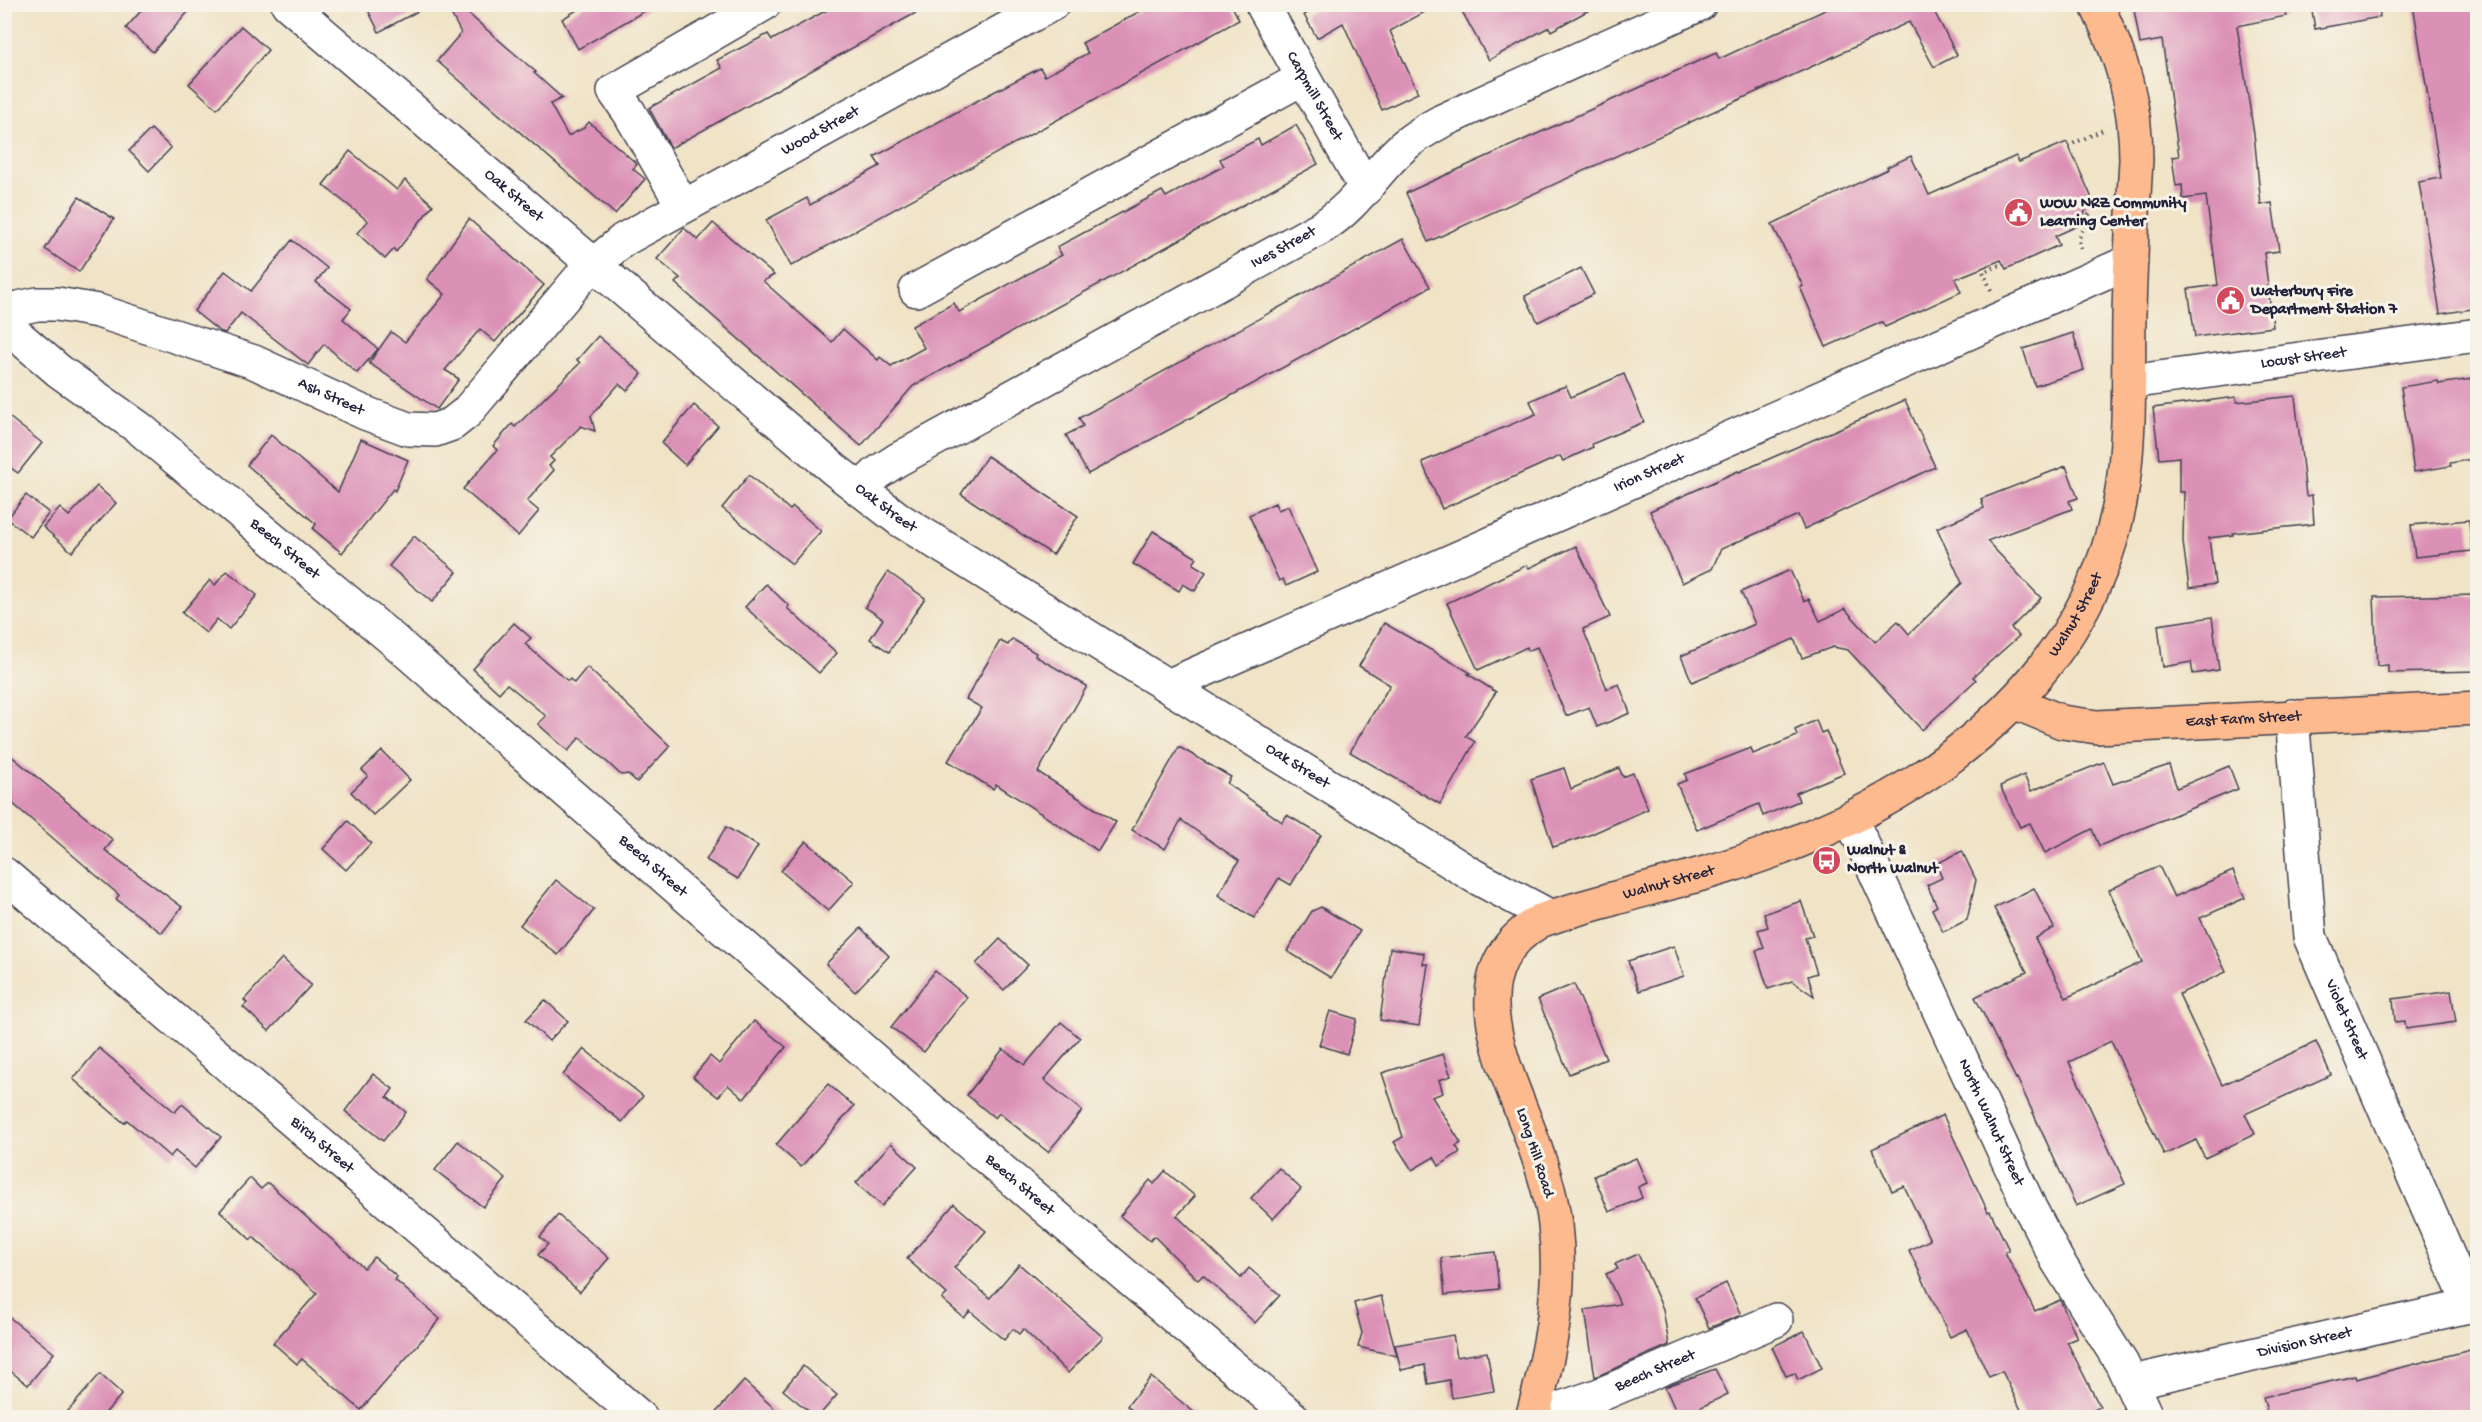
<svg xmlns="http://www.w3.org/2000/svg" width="2482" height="1422" font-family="'Gochi Hand',sans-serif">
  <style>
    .building { fill: #db90b6 }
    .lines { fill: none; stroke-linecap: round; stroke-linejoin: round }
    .minor-casing { stroke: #413f50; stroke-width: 36 }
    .major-casing { stroke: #413f50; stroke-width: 36 }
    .path { stroke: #413f50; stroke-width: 4; stroke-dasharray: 1.5 4.5; stroke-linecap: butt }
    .minor { stroke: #fff; stroke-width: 33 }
    .major { stroke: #fcba8e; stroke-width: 33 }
    .labels { text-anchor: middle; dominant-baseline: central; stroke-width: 6; stroke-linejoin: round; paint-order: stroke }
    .street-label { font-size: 16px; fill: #22223b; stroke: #f7f3e8 }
    .poi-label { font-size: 16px; font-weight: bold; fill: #22223b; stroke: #f7f3e8; text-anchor: start }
  </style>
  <rect width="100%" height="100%" fill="#f7f3e8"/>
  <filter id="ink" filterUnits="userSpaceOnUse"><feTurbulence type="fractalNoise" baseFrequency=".0167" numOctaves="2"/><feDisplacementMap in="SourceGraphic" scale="12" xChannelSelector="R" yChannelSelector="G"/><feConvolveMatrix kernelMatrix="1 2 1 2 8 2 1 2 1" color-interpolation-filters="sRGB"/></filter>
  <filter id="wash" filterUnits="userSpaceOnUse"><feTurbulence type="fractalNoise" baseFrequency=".008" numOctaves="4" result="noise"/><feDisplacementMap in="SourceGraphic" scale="24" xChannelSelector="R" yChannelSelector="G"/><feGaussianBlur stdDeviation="1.35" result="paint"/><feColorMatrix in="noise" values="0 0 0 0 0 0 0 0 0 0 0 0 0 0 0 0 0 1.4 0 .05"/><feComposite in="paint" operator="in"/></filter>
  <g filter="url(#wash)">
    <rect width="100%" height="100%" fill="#f0e3c6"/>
    <g id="blocks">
      <!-- building -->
      <g class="building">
        <path d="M147,4H195L153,52L126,28Z"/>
        <path d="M365,4H431L379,32Z"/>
        <path d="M446,4H457L536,72L534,73L562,98L550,104L568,136L584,128L589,122L637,164L633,169L645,179L615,214L437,61L461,33Z"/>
        <path d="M587,4H657L578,49L562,19Z"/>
        <path d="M838,4H932L671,148L649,108L722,68L717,60L768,34L772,40Z"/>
        <path d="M1153,4H1231L1239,20L791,266L766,220L807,198L810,205L880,166L874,157L984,97L1040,68L1045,76L1088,53L1082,43Z"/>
        <path d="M1322,4H1439L1390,31L1418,93L1382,110L1343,23L1317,38L1304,15Z"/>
        <path d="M1458,4H1600L1551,31L1549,27L1489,60Z"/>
        <path d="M1838,4H1948L1934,11L1957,55L1934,67L1909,22L1428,242L1406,193L1716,53L1719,59Z"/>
        <path d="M2133,4H2285L2286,16L2237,26L2254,134L2261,205L2272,203L2279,251L2264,253L2273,327L2195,337L2188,289L2218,285L2206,196L2183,199L2182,185L2176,186L2172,157L2179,156L2162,40L2140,44Z"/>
        <path d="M2311,4H2379L2380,17L2315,29Z"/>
        <path d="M2413,4H2478V308L2440,314L2419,182L2441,178Z"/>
        <path d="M241,26L268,50L217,109L189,84Z"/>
        <path d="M1296,125L1318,164L913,386L861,446L675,283L680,278L657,259L684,228L698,240L713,223L774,275L763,281L832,342L843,329L878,360L880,357L891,366L924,348L912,326L954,303L959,312L1062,255L1057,247L1162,191L1166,197L1224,166L1220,159L1258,139L1261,145Z"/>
        <path d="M151,129L171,148L149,171L129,151Z"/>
        <path d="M2067,142L2091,196L2080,225L2055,236L2059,245L2006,269L2001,260L1955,279L1961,292L1885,327L1882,322L1826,347L1800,287L1803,286L1772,224L1888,169L1887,167L1911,156L1929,195L2016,156L2019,162Z"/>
        <path d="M350,151L397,190L405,180L433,205L396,252L394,249L385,259L357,233L368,221L323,185Z"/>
        <path d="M79,197L114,219L79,272L45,249Z"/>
        <path d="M469,219L544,285L495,342L480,329L445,370L459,379L437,409L369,363L391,332L405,342L445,294L427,279Z"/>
        <path d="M1403,239L1430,287L1088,474L1066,435L1083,426L1079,418Z"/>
        <path d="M292,240L327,268L316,282L351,309L343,319L378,349L357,373L324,344L308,365L241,313L225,333L219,331L194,311L225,271L251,291Z"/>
        <path d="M1581,268L1594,294L1538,322L1525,296Z"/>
        <path d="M2073,333L2084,370L2035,386L2023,349Z"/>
        <path d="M598,336L642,374L627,391L619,384L591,416L595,431L581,426L550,457L554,461L549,466L554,470L527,501L539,511L518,536L463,489L497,450L493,446L512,424L515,427L580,363L577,360Z"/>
        <path d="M1624,374L1644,422L1592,444L1593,447L1563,461L1560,456L1442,509L1422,462L1536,414L1530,401L1554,390L1566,386L1571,397Z"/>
        <path d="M2478,378V458L2450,463L2451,466L2414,472L2401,387L2438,381L2439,384Z"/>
        <path d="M2295,396L2306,496L2312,495L2314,524L2233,533V535L2209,538L2215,584L2189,588L2183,542L2184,492H2179V457L2159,459L2153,408L2236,397L2237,402Z"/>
        <path d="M1905,400L1935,467L1804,529L1798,515L1721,549L1712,569L1682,583L1650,511L1738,471L1739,472Z"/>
        <path d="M694,405L718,426L685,465L661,443Z"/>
        <path d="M4,413L42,443L18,473L4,463Z"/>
        <path d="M271,435L338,492L361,439L408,460L395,491L393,489L342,553L313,529L316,524L247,465Z"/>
        <path d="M987,456L1078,516L1053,555L961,494Z"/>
        <path d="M2066,466L2078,498L2069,501L2072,509L1987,541L2041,598L2011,628L2019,636L1973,677L1976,680L1922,730L1848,650L1833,647L1802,658L1794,639L1692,682L1681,656L1755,624L1741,592L1790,570L1804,601L1809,599L1820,621L1845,609L1875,642L1898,621L1909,634L1962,583L1937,528L1984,508L1981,499Z"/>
        <path d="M749,475L790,510L793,507L821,531L792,564L722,508Z"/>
        <path d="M97,486L116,503L72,552L43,527L60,508L69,516Z"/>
        <path d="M26,495L49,513L31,537L7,519Z"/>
        <path d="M1275,503L1278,510L1288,506L1317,572L1286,586L1283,579L1279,581L1249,515Z"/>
        <path d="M2469,520L2472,551L2415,557L2411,525Z"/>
        <path d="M1153,531L1197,558L1193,564L1206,572L1195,591L1183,584L1179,591L1133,564Z"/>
        <path d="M414,536L457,572L432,602L389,566Z"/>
        <path d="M1576,546L1610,617L1583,629L1607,689L1619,684L1630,713L1597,727L1589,707L1566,716L1537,647L1528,651L1527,647L1478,670L1447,603L1527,565L1529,568Z"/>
        <path d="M227,571L257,595L229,629L217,619L206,633L182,613L210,580L215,585Z"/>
        <path d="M888,572L925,598L889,652L870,639L883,619L865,607Z"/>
        <path d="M766,584L789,606L787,608L837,653L819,673L745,607Z"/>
        <path d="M2478,595V671L2388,673V665L2377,666L2374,597Z"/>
        <path d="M2212,617L2219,670L2193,674L2191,662L2163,667L2158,625Z"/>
        <path d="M514,623L531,638L525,644L568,681L570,679L574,683L587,667L670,746L637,782L628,774L621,775L580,737L568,751L538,724L546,716L507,684L499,693L473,669Z"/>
        <path d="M1384,623L1471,673L1468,674L1496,692L1466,736L1475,742L1440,804L1350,752L1390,685L1359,666Z"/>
        <path d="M1012,639L1036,653L1035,656L1087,686L1038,772L1116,822L1098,851L996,784L993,789L948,761L982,708L966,699L1000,641L1008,645Z"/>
        <path d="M1816,720L1821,733L1826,731L1844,773L1796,793L1799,801L1763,816L1759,804L1697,830L1677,784L1687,780L1685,774L1751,748L1753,754L1797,736L1795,730Z"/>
        <path d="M1179,747L1231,777L1227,783L1282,822L1287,815L1321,835L1291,885L1279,878L1254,918L1218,895L1239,861L1181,820L1165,849L1132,830Z"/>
        <path d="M4,750L113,840L105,850L182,907L162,933L116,899L119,895L4,796Z"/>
        <path d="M382,751L410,780L373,815L351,792L368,776L362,770Z"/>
        <path d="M2104,762L2113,784L2169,765L2177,788L2229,766L2238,789L2099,846L2092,829L2045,853L2030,823L2020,827L2000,786L2024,775L2031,791Z"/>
        <path d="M1564,768L1571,789L1619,768L1623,777L1633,773L1648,809L1587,836L1553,847L1531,779Z"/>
        <path d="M348,821L371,843L346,870L323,849Z"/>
        <path d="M726,827L758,846L738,879L706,860Z"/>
        <path d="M806,841L854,882L828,911L781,871Z"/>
        <path d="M1962,851L1976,880L1967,920L1943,932L1932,909L1937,906L1927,885L1942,878L1936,864Z"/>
        <path d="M2159,866L2174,897L2233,871L2245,898L2200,918L2226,972L2179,994L2222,1085L2316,1042L2331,1075L2245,1114L2255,1134L2205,1158L2196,1140L2164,1155L2111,1041L2069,1062L2125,1184L2076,1206L2017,1078L2016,1079L1975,997L2027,972L1994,908L2034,888L2054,928L2035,938L2066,998L2142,962L2109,890Z"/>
        <path d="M556,880L594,910L558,955L520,925Z"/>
        <path d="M1801,901L1813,936L1805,938L1817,973L1808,976L1814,996L1792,981L1768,989L1756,951L1764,948L1758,930L1768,927L1764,914Z"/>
        <path d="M1321,907L1360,931L1331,978L1287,951L1312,911Z"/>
        <path d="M861,928L889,956L855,992L826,964Z"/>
        <path d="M1000,939L1028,965L1004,990L976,964Z"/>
        <path d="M1674,946L1684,976L1639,991L1628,961Z"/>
        <path d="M1390,948L1424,953L1423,964H1428L1419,1026L1380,1020Z"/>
        <path d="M282,958L311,985L269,1031L243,1007L247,1003L244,1000Z"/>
        <path d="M935,971L967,997L924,1052L891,1027Z"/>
        <path d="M1574,984L1606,1059L1569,1074L1538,999Z"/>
        <path d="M2451,991L2456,1022L2406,1029L2405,1021L2395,1022L2393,999Z"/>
        <path d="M545,1000L568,1021L549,1041L526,1020Z"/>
        <path d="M1330,1011L1357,1019L1347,1054L1319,1045Z"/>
        <path d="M754,1021L786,1047L744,1099L728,1085L718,1097L693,1077L710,1056L719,1064Z"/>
        <path d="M1061,1022L1080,1038L1044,1080L1082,1111L1048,1152L999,1113L995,1118L967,1095L1003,1049L1025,1065Z"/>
        <path d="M99,1048L175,1112L182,1104L221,1137L195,1168L175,1151L170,1157L127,1120L124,1123L73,1079Z"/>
        <path d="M584,1049L643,1096L622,1122L563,1075Z"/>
        <path d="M1443,1054L1451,1076L1439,1080L1443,1093L1432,1097L1461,1143L1456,1146L1460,1152L1439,1166L1434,1157L1412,1170L1394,1142L1403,1137L1382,1073Z"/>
        <path d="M373,1074L393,1089L387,1097L406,1112L383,1141L345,1111Z"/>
        <path d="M828,1084L854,1106L801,1167L776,1145Z"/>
        <path d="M1943,1115L1988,1212L1990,1211L2009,1250L2005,1252L2035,1311L2060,1300L2061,1302L2077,1338L2067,1342L2100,1407L2079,1418H2025L2002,1371L1989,1377L1967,1329L1950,1337L1909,1250L1930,1240L1904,1186L1892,1191L1872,1149Z"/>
        <path d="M458,1141L506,1179L483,1207L435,1170Z"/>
        <path d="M891,1143L917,1167L882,1206L856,1183Z"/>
        <path d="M1636,1158L1647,1183L1638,1187L1642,1198L1609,1212L1594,1176Z"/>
        <path d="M1279,1168L1301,1189L1273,1219L1251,1198Z"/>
        <path d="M1165,1171L1195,1196L1177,1216L1241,1278L1249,1268L1280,1295L1255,1323L1203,1275L1198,1280L1154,1236L1150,1241L1120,1216L1150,1180L1154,1184Z"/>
        <path d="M250,1178L261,1189L268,1183L364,1268L374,1257L397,1277L395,1280L440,1319L361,1410L302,1359L297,1364L273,1343L317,1293L253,1237L251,1240L220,1211Z"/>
        <path d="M954,1204L986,1231L954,1268L990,1298L1019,1264L1103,1337L1068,1373L1023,1329L1019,1334L1013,1329L1004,1340L970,1311L964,1318L942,1299L947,1294L907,1259Z"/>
        <path d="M558,1215L609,1258L580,1292L538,1255L548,1244L540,1237Z"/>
        <path d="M1495,1252L1499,1289L1445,1295L1441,1258Z"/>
        <path d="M1638,1254L1663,1309L1669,1345L1595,1377L1585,1310L1620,1304L1606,1274L1618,1269L1615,1264Z"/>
        <path d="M1726,1283L1741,1315L1709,1328L1695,1298Z"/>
        <path d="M1381,1296L1397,1356L1358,1347L1362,1333L1354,1303Z"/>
        <path d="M4,1313L54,1353L28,1385L4,1366Z"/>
        <path d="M1804,1331L1822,1368L1798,1380L1795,1373L1786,1376L1772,1347Z"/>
        <path d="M1453,1335L1457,1357L1487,1352L1494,1391L1452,1398L1449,1380L1428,1384L1425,1365L1401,1370L1395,1345Z"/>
        <path d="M2478,1348V1418H2269L2263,1397L2355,1376L2356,1379Z"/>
        <path d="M803,1366L837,1395L817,1418L783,1390Z"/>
        <path d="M1715,1369L1728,1394L1679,1418L1665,1387Z"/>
        <path d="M100,1374L122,1394L101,1418H62Z"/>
        <path d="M1151,1377L1201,1418H1141L1127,1406Z"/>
        <path d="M744,1381L785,1418H711Z"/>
      </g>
    </g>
  </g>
  <g filter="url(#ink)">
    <use href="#blocks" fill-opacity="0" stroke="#413f50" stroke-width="1.5"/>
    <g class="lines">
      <defs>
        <g id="minor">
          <path id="s1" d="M288,4L835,470L900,520L1474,876L1551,917"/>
          <path id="s2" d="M1262,4L1366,189"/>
          <path d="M683,206L629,112L614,91L764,4"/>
          <path d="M916,290L1303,78"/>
          <path id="s3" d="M4,311L37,304H57L98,311L254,362L365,413L408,429L435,430L452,424L466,413L585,272L623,240L1052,4"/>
          <path id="s4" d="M4,324L59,371L139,428L391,638L953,1129L1293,1418"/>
          <path id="s5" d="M2129,382L2478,335"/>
          <path id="s6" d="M860,490L877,473L897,460L1322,227C1360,203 1374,171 1406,144C1417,135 1429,128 1442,121L1700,4"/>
          <path id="s7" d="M1168,686L2131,261"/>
          <path id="s8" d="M2292,716L2310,937L2470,1306"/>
          <path id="s9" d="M1851,819L2030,1208L2057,1260L2122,1364L2147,1418"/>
          <path id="s10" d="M4,874L641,1418"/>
          <path id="s11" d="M2132,1382L2478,1304"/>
          <path id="s12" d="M1532,1418L1597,1396L1776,1320"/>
        </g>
        <g id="major">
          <path id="s13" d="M2014,702L2062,722L2097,727L2478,708"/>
          <path id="s14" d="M1532,1418C1550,1354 1563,1291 1555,1225C1551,1189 1537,1153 1525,1120C1499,1053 1459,968 1540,921C1566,911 1593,905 1619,897C1680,880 1741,865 1799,841C1950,780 2091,667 2121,497C2131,437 2128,376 2129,315C2130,264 2133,212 2136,160C2136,102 2122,57 2096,4"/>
        </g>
      </defs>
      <!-- minor casing -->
      <use href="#minor" class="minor-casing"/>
      <!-- major casing -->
      <use href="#major" class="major-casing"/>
      <!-- path -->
      <g class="path">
        <path d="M2068,146L2103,130"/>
        <path d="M2080,249L2079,238L2092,208L2103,203"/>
        <path d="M1991,290L1983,272L2003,264"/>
      </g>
      <!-- minor -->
      <use href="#minor" class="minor"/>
      <!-- major -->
      <use href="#major" class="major"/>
    </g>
  </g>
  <!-- icons -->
  <defs>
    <symbol id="civic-disc" viewBox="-11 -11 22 22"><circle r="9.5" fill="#d1495b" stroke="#f7f3e8"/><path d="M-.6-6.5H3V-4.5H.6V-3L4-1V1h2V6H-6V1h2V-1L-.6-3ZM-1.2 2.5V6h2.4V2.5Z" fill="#fff"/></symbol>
    <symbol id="bus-disc" viewBox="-11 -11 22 22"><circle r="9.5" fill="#d1495b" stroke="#f7f3e8"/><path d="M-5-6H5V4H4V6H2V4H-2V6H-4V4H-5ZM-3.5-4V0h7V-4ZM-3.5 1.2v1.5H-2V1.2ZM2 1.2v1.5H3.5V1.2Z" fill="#fff"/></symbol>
  </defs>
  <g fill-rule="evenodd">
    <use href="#civic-disc" x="2002" y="196" width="33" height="33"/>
    <use href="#civic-disc" x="2214" y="284" width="33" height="33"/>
    <use href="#bus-disc" x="1810" y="844" width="33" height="33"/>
  </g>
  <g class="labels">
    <!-- street labels -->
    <g class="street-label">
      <text stroke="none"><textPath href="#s2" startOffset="106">Carpmill Street</textPath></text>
      <text stroke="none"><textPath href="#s3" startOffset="950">Wood Street</textPath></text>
      <text stroke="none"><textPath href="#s1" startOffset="296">Oak Street</textPath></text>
      <text stroke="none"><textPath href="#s6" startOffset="489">Ives Street</textPath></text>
      <text stroke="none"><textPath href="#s5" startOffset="176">Locust Street</textPath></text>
      <text stroke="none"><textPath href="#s3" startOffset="344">Ash Street</textPath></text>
      <text stroke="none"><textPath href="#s7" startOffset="526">Irion Street</textPath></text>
      <text stroke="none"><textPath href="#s1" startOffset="782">Oak Street</textPath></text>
      <text stroke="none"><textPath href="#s4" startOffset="360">Beech Street</textPath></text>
      <text stroke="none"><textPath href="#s14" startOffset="1164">Walnut Street</textPath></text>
      <text stroke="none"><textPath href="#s13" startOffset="234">East Farm Street</textPath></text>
      <text stroke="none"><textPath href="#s1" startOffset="1268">Oak Street</textPath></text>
      <text stroke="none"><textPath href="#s4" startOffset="846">Beech Street</textPath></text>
      <text stroke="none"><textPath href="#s14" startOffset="662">Walnut Street</textPath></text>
      <text stroke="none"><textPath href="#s8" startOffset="312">Violet Street</textPath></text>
      <text stroke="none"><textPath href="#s9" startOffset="334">North Walnut Street</textPath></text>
      <text stroke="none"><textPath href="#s10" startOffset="418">Birch Street</textPath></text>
      <text transform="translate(1534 1153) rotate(72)">Long Hill Road</text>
      <text stroke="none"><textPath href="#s4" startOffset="1332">Beech Street</textPath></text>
      <text stroke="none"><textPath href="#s11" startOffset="177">Division Street</textPath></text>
      <text stroke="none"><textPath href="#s12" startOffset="132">Beech Street</textPath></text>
    </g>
    <!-- poi labels -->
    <g class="poi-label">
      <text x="2040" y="204">WOW NRZ Community<tspan x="2040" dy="18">Learning Center</tspan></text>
      <text x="2251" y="292">Waterbury Fire<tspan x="2251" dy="18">Department Station 7</tspan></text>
      <text x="1847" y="851">Walnut &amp;<tspan x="1847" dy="18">North Walnut</tspan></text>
    </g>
  </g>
  <!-- margin -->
  <rect width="2482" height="1422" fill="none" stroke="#f7f3e8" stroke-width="24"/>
</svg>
